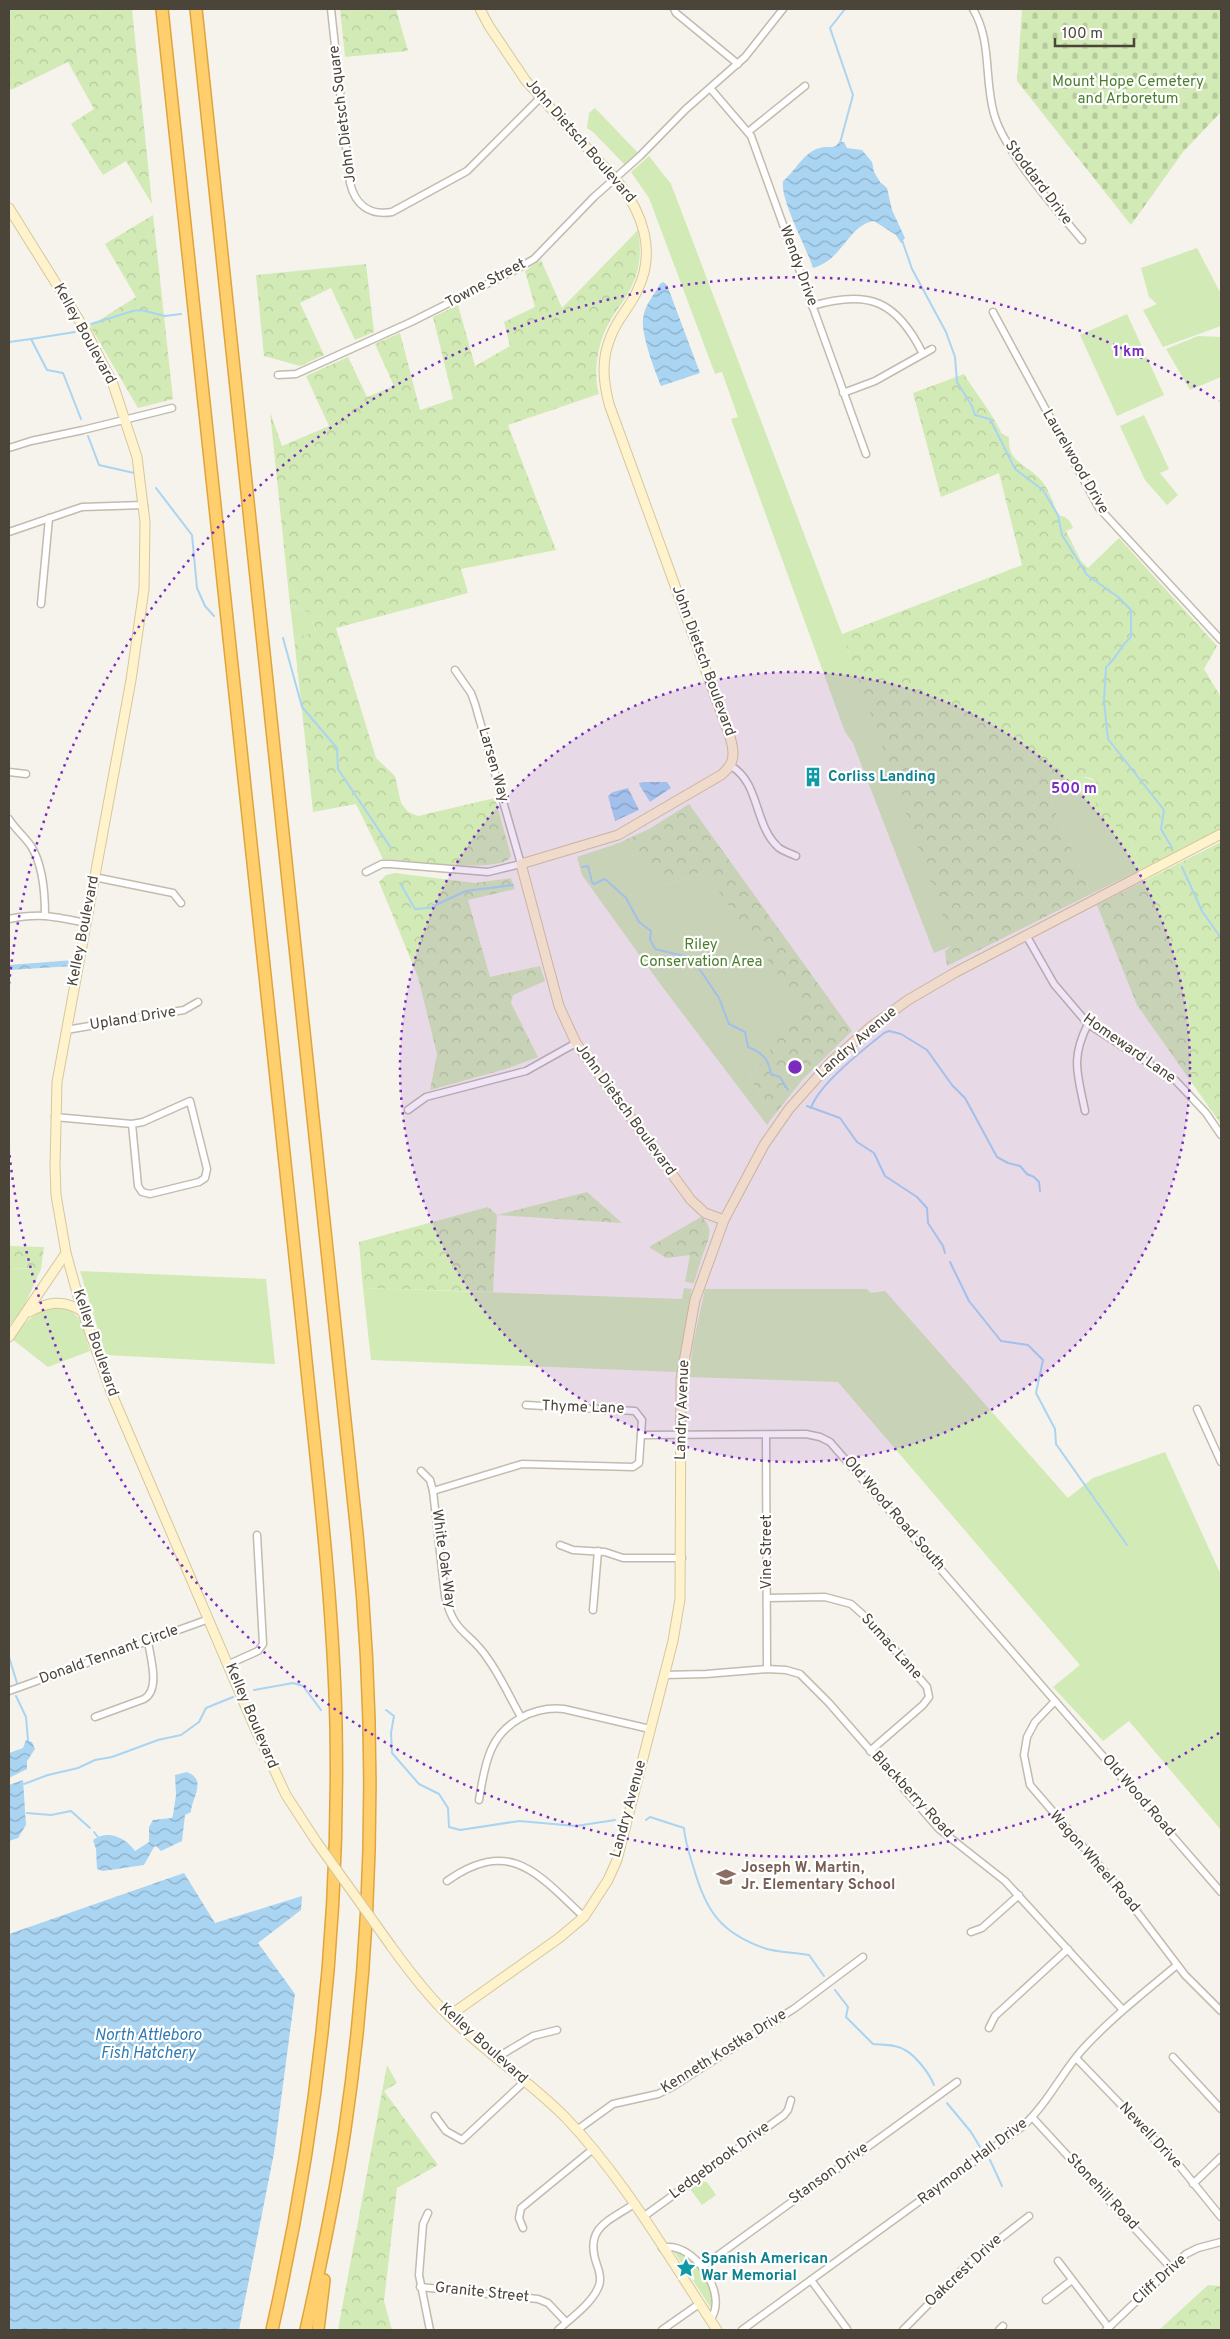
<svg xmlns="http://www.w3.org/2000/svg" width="1230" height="2339" font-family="Overpass,sans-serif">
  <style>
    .green { fill: #d2eab5 }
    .forest { fill: url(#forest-crowns) }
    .cemetery { fill: url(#cemetery-stones) }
    .water { fill: url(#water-waves) }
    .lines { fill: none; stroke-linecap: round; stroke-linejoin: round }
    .stream { stroke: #a9d4f2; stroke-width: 2 }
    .street-casing { stroke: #c2bbae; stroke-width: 9 }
    .secondary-casing { stroke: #d6c79b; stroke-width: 11 }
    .highway-casing { stroke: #e0a43c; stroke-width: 14 }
    .street { stroke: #fff; stroke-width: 6 }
    .secondary { stroke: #fff3cd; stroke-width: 9 }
    .highway { stroke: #ffcf6e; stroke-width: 11 }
    .secondary-bridge-casing { stroke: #d6c79b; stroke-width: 11; stroke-linecap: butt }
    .secondary-bridge { stroke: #fff3cd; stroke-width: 9 }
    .ring { fill: none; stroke: #7b2cbf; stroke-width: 2.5; stroke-dasharray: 2.5 5 }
    .labels { text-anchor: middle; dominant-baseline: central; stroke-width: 4.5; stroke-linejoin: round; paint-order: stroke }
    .park-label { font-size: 15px; fill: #4a7f2a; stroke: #fff }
    .street-label { font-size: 15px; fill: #4b4439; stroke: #fff }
    .culture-label { font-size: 15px; font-weight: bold; fill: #0d838f; stroke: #fff; text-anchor: start }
    .education-label { font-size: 15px; font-weight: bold; fill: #785e54; stroke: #fff; text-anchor: start }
    .water-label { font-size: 16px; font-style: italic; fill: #2e7ab2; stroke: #fff }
    .centre { fill: #7b2cbf; stroke: #fff; stroke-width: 2.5 }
    .ring-label { font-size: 15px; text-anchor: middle; font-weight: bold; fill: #7b2cbf; stroke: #fff; stroke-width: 4.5; stroke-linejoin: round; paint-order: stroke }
  </style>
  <defs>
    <pattern id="forest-crowns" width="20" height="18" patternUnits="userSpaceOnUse" patternTransform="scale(1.25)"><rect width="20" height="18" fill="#d2eab5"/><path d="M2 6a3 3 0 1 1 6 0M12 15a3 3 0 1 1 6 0" fill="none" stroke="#b6ca9c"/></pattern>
    <pattern id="cemetery-stones" width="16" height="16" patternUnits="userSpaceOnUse" patternTransform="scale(1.25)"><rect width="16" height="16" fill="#d2eab5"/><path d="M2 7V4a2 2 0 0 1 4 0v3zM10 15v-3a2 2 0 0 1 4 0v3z" fill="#b6ca9c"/></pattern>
    <pattern id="water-waves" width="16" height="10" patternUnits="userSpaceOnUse" patternTransform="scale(1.25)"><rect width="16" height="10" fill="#a9d4f2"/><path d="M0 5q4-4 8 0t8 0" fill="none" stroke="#8caec5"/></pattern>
  </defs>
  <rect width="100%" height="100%" fill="#f6f3ec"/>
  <!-- green -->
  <g class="green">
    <path d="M595,108L639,154L626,166L593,132L587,128L589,113Z"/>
    <path d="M649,156L671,184L842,634L954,945L934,953L853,743L845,732L731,419L738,417L722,372L715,374L649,198L631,172Z"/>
    <path d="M1197,248L1221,294V326L1163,347L1143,310L1157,304L1149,297L1141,268Z"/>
    <path d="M1127,314L1164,395L1117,416L1080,335Z"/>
    <path d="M1198,336L1221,337V377L1190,390L1166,349Z"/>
    <path d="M1144,415L1169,469L1160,473L1178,495L1167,505L1145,480L1120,426Z"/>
    <path d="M290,605L310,613L316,633L294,638Z"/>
    <path d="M1078,776L1097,781L1106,829L1113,821C1117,831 1127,834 1132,842C1137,851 1135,861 1140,870L1091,894L1051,801L1055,788L1069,778Z"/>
    <path d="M619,843L666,885L704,871L803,1008L750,1077L772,1118L767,1125L661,985L582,875L577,857Z"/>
    <path d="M690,1255L701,1260L694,1283L685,1282Z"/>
    <path d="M9,1268L41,1269L23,1309L9,1326Z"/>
    <path d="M80,1271L266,1279L275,1364L106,1355Z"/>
    <path d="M363,1288L682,1299L684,1288L692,1289L677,1372L371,1360Z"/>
    <path d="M705,1289H867L871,1293L885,1291L1068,1498L1093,1478L1165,1452L1221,1575V1830L1129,1721L1103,1741L1053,1687L1080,1665L838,1382L689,1377L693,1344Z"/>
    <path d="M58,1306C84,1312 82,1328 90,1351L48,1367L12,1339C28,1319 33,1312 58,1306Z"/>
    <path d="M702,2181L707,2182L716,2195L702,2205L690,2189Z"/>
    <path d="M673,2250C676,2251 681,2252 684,2254C697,2262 718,2293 711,2308Z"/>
  </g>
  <!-- forest -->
  <g class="forest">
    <path d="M9,9H132L152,204L126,161L103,175L71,124L94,109L68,62L11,90L9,86Z"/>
    <path d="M340,9H396L408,51L345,57Z"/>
    <path d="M153,215L173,399L138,408L90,326L136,297L105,244Z"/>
    <path d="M638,230C641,248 641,266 633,283C628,296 620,305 613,316C599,337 592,369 599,394L508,425L556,550L461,569L468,593L336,628L376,758L395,776L401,803L408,812L418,816L495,798L511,856C504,875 403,860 383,859L356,804L313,812L294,638L316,632L310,613L290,605L270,412L282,446L329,426L306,376L348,357L367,397L394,386L375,344L400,333L420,410L453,399L433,317L458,305L475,366L510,346L504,322L535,307L525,271L541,260L562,308Z"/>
    <path d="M366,264L374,332L355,340L331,288L300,303L324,355L300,366L264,356L256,275Z"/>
    <path d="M964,374C977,395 991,411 1002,434L1009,437C1007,462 1026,464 1040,479C1049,489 1053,503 1058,515C1066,517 1070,519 1073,528L1066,531L1081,561L1088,568L1119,538L1217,646L1204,669L1221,697V828L1140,870C1135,861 1137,851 1132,842C1127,834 1117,831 1113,822L1106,829L1091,791L1097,781C1081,773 1068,777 1055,788L1051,801L1091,894L947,966L945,951L953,945L842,634L1022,565L999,473L941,497L913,393Z"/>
    <path d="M689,804L852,1031L803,1079L772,1118L750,1077L802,1008L704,871L666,885L619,843L651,828Z"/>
    <path d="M1221,842V1124L1137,1005L1097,905Z"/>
    <path d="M395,873L475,883L511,878L515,889L468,900L490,977L540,966L545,981L513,995L511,1003L538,1057L506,1069L430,1090L437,1054L418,977L379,882L386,875Z"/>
    <path d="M587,1192L622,1223L497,1215L493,1292L363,1288L359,1242L488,1207L497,1215Z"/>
    <path d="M701,1217C717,1228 706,1244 701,1260L690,1255L666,1258L649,1247Z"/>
    <path d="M9,1246L44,1247L41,1269L9,1268Z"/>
    <path d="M387,2065L397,2083L384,2091L438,2165L397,2188L384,2301L392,2330H338Z"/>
    <path d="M1208,2285L1221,2286V2330H1159Z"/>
  </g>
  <!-- cemetery -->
  <path class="cemetery" d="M1022,9H1221V112L1183,152L1131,225L1017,81Z"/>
  <!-- water -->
  <g class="water">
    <path d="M839,142H844L847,148L862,150L872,162L874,172L880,182L887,188L892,210L905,238L901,243L896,235L874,221C848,225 843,260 813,268C806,246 780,200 783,181C795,172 804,151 820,148C825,146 831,148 836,146Z"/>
    <path d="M663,282L667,285L700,373L661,386C655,371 641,335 643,319C644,306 654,295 660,284Z"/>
    <path d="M643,782H667L671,788L650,802L640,786L639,783Z"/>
    <path d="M628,788L639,810L615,821L608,796L613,792Z"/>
    <path d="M74,960L73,966L9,970V965Z"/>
    <path d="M26,1740L32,1742L35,1749L27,1761V1769L9,1778V1753L23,1748Z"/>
    <path d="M187,1772C208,1780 191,1799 191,1812L185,1815L182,1841L161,1851L156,1846L154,1847L144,1865L103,1871L97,1869L96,1849L93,1840C108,1829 126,1838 135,1851L149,1842V1827L153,1820L172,1818L173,1815L176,1795L175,1775Z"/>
    <path d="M23,1780L26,1825L18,1838L9,1841V1785Z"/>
    <path d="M184,1873L215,1923L302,1896L301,1910L258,1943L295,1994L274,2153L239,2330H9V1934Z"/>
  </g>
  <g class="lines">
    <!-- stream -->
    <g class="stream">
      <path d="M840,143L853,95L830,28L845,9"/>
      <path d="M902,240L912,269L946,332L955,357L957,382L972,406L975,415L990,419L1015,469L1043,490L1058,515L1062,535L1087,575L1118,597L1131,610V637C1119,647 1119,656 1106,667L1104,701L1108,739L1164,810L1161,829L1172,848"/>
      <path d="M91,324L133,311L141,310L165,316L181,314"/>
      <path d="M31,339L75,332"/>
      <path d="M9,342L31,339L47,370L63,373L81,419"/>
      <path d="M88,436L99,465L134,473"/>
      <path d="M156,488L192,535L197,588L205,606L214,616"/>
      <path d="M283,638L302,707L337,748L338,769L391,848"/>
      <path d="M582,867L588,866L592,882L594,884L605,879L626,898L639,922L651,931L650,939L655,949L692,958L719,998L729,1024L745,1032L748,1047C761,1052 769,1059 771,1074L780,1077L788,1090"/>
      <path d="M1182,867L1202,911L1221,938"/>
      <path d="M400,883L415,909L429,908L466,891L513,885"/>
      <path d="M807,1106L840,1118L857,1142L874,1153L885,1176L917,1197L927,1208L928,1223L943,1246L945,1253"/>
      <path d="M811,1108C819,1084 864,1049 884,1033L889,1031L901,1034L927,1050L952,1085L965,1098L997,1157L1008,1163L1020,1166L1027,1174L1034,1177L1039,1182L1040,1191"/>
      <path d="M950,1262L969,1301L1001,1341L1028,1345L1043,1360L1036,1393L1055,1429L1056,1444L1127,1545"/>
      <path d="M9,1657L17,1683"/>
      <path d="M254,1690L293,1683L303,1686L321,1710"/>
      <path d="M16,1696L26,1717L28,1740"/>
      <path d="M386,1710L394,1716L391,1733L392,1753L419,1784L439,1794L448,1808L449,1827L460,1830L519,1821L576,1826L615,1820"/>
      <path d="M24,1784L48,1775L78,1768L95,1760L112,1757L158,1740L181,1735L199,1722L206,1708L233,1697"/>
      <path d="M27,1813L51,1815L71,1811L90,1828"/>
      <path d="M646,1820L650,1817L684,1828C685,1842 690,1856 694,1869C706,1911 721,1933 764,1948C778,1953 795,1952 809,1955L824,1976"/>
      <path d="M94,1832L98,1837"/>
      <path d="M835,1990L848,2007L846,2017L873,2044C883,2045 896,2044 905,2050C916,2056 929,2073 934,2085"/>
      <path d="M947,2103L971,2132L980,2147"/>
      <path d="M990,2160L1002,2186"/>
    </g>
    <defs>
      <g id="street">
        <path d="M331,9L350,183C355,204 369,216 392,212L467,171L540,98"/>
        <path d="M674,9L676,13L738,64"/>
        <path d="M973,9C992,41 984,79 994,114C1004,151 1056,209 1082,240"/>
        <path d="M710,88L751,136L866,454"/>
        <path d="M748,132L805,86"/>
        <path d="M812,306C869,289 897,301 923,354"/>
        <path d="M993,312L1099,508L1221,640"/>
        <path d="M278,375L296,374L411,322L513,271L534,259L594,197L640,156L686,109L745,57L783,9"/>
        <path d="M843,393L875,381L932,349"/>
        <path d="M9,448L31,441L83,430L172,408"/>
        <path d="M9,532L82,507L144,505"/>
        <path d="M41,604L49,518"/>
        <path d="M731,766C760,783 754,825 778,847C782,851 790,853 796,856"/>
        <path d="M9,772L26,774"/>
        <path d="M9,819C15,829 25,837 31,846C43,865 45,893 45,915"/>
        <path d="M366,872L382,864H390L488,872L521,864L475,704L471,693L455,670"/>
        <path d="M94,877L173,893L181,903"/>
        <path d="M9,919C38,913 52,916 81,922L85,927"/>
        <path d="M1026,935L1054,984L1088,1024L1176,1081L1206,1113L1221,1135"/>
        <path d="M66,1030L184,1010L198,1002"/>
        <path d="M408,1110L426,1097L526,1071L576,1043"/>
        <path d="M1085,1111C1078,1075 1070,1059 1088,1024"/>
        <path d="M55,1117L132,1124L143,1122L190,1101L207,1169L205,1178L199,1182L150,1194L142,1192L138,1186L132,1124"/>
        <path d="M1197,1409L1221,1462"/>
        <path d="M641,1435L806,1434L820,1437L830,1442L1221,1892"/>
        <path d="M766,1436L767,1669"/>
        <path d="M421,1471L430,1480L433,1491L445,1596C454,1635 470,1631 488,1659C501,1677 510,1698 521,1717"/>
        <path d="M433,1491L522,1464L633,1467L639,1463L642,1420L635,1411L526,1405"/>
        <path d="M560,1545L573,1550L605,1552L623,1558H682"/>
        <path d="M767,1598L825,1597L851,1604L869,1620L927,1687L929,1697L923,1705L870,1751"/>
        <path d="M593,1610L598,1551"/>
        <path d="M229,1664L258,1651L263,1644L257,1535"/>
        <path d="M664,1675L706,1674L767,1669L786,1670L800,1674L829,1703L939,1829L1005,1881L1123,2010"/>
        <path d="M9,1691L209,1619"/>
        <path d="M1055,1701L1035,1722L1027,1737L1024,1755L1030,1785L1122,1892L1185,1975L1221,2011"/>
        <path d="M95,1717L144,1699C161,1689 150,1657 148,1641"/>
        <path d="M479,1800C482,1783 484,1766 491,1750C503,1722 534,1706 564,1709L650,1729"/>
        <path d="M447,1881C510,1836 538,1874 584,1917"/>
        <path d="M971,1932L982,1928L1019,1895"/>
        <path d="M989,2028L995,2016L1068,1949"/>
        <path d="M1173,2057L1221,2109"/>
        <path d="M496,2058L533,2036L557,2030"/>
        <path d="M1076,2058L1178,2164L1221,2217"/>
        <path d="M435,2116L446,2131L462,2140L524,2082"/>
        <path d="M1032,2117L1171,2268"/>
        <path d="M577,2130L613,2104L658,2094L672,2087L795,2008L863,1957"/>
        <path d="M1193,2184L1221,2157"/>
        <path d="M428,2213L423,2224L419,2275L430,2330"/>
        <path d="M643,2217L784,2115L788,2110L791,2100"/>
        <path d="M523,2228L519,2218L521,2208L593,2149"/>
        <path d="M662,2248C693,2239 730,2295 710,2320"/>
        <path d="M1058,2261L1109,2328"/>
        <path d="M702,2267L957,2082"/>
        <path d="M811,2280L847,2329"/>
        <path d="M420,2287L538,2299L548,2303L566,2322"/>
        <path d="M1046,2300L1072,2280"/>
        <path d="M558,2330C571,2318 591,2304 598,2288C602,2281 600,2273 597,2265C584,2228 607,2222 634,2204"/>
        <path d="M662,2330L699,2304"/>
        <path d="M742,2330L1023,2126C1047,2104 1061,2074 1082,2050C1111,2018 1145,1992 1177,1965"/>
        <path d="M903,2330L970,2262L1029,2216"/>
        <path d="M999,2330L1003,2326"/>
        <path d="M1106,2330L1186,2254L1198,2248L1221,2242"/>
      </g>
      <g id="secondary">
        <path d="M480,9L489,26L526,81L618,182C643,213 656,251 638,289C631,306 617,319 611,336C601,359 603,380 609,404L730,737C735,753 735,764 721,775L618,835L521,864L559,1006L576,1043L691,1200L705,1213L724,1220"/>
        <path d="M9,208L87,333L113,384L137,457L145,522L144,589L131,680L57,1082L55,1166L56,1195L66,1253L81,1307L111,1392L254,1726L286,1795L316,1841"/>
        <path d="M29,1312C48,1302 63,1299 82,1311"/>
        <path d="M9,1337L66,1253"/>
        <path d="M391,1946C409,1971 427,1995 449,2016C485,2053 530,2081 566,2118C626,2181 669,2258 717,2330"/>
        <path d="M449,2016L559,1938L584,1917L608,1880L617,1860L673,1641L680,1599L681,1379L695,1300L724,1220L764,1145L789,1109L831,1062L872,1026L908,1000L956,972L1221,834"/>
      </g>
      <g id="highway">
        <path d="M162,9L304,1341C317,1469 333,1597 336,1725C340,1929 317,2131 272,2330"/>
        <path d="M196,9L357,1534C377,1732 374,1932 345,2129C335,2196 321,2263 306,2330"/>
        <path d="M318,2330L324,2280"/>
      </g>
    </defs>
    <!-- street casing -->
    <use href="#street" class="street-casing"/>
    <!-- secondary casing -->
    <use href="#secondary" class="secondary-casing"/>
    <!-- highway casing -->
    <use href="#highway" class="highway-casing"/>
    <!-- street -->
    <use href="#street" class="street"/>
    <!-- secondary -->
    <use href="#secondary" class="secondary"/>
    <!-- highway -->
    <use href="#highway" class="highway"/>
    <defs>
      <path id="secondary-bridge" d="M316,1841L391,1946"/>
    </defs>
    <!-- secondary-bridge casing -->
    <use href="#secondary-bridge" class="secondary-bridge-casing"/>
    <!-- secondary-bridge -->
    <use href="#secondary-bridge" class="secondary-bridge"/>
  </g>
  <!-- distance rings -->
  <circle cx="795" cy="1067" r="395" fill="#7b2cbf" fill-opacity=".12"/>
  <g class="ring">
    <circle cx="795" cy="1067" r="395"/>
    <path d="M1219 1733A790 790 0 0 1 9 1150M9 984A790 790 0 0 1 1219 401"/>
  </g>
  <!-- icons -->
  <defs>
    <symbol id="building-bare" viewBox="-9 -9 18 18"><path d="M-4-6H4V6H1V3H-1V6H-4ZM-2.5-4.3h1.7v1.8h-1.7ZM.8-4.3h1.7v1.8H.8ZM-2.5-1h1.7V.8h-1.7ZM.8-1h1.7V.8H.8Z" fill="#0f9aa8" stroke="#fff" stroke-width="2.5" paint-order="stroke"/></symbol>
    <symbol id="school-bare" viewBox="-9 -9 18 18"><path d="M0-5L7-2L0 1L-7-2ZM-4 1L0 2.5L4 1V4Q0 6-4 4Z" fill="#8d6e63" stroke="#fff" stroke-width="2.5" paint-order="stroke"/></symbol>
    <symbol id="sight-bare" viewBox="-9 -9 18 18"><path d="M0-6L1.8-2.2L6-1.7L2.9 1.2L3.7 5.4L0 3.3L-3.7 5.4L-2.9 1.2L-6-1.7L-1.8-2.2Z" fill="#0f9aa8" stroke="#fff" stroke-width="2.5" paint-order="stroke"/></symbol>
  </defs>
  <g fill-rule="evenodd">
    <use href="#building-bare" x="799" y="763" width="28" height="28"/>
    <use href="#school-bare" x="712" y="1863" width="28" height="28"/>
    <use href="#sight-bare" x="672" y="2254" width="28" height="28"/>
  </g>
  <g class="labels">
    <!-- park labels -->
    <g class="park-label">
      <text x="1128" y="82">Mount Hope Cemetery<tspan x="1128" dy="17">and Arboretum</tspan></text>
      <text x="701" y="945">Riley<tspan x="701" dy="17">Conservation Area</tspan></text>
    </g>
    <!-- street labels -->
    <g class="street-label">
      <text transform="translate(343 114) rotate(-97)">John Dietsch Square</text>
      <text transform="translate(580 141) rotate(49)">John Dietsch Boulevard</text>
      <text transform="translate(1038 183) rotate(53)">Stoddard Drive</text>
      <text transform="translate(798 266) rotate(70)">Wendy Drive</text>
      <text transform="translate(486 284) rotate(-28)">Towne Street</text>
      <text transform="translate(84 334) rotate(61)">Kelley Boulevard</text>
      <text transform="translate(1075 462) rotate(60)">Laurelwood Drive</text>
      <text transform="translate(703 661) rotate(70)">John Dietsch Boulevard</text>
      <text transform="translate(493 765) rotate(74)">Larsen Way</text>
      <text transform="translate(84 931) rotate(-79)">Kelley Boulevard</text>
      <text transform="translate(133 1019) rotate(-9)">Upland Drive</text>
      <text transform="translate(857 1043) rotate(-41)">Landry Avenue</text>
      <text transform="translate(1129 1049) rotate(35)">Homeward Lane</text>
      <text transform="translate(625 1110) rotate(54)">John Dietsch Boulevard</text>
      <text transform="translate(95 1343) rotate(71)">Kelley Boulevard</text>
      <text transform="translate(583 1408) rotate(2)">Thyme Lane</text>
      <text transform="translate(683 1410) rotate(-88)">Landry Avenue</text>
      <text transform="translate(894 1514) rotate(49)">Old Wood Road South</text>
      <text transform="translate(767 1552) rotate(-90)">Vine Street</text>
      <text transform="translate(443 1559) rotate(82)">White Oak Way</text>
      <text transform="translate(891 1647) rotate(48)">Sumac Lane</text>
      <text transform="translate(109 1655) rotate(-20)">Donald Tennant Circle</text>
      <text transform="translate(251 1716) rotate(67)">Kelley Boulevard</text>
      <text transform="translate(912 1795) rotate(47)">Blackberry Road</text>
      <text transform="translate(1138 1796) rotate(49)">Old Wood Road</text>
      <text transform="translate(629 1809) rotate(-75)">Landry Avenue</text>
      <text transform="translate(1094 1862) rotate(49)">Wagon Wheel Road</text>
      <text transform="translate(483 2044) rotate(42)">Kelley Boulevard</text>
      <text transform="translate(724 2052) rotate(-32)">Kenneth Kostka Drive</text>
      <text transform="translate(1150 2136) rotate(47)">Newell Drive</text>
      <text transform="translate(720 2161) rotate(-36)">Ledgebrook Drive</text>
      <text transform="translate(973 2162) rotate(-37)">Raymond Hall Drive</text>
      <text transform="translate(829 2174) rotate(-36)">Stanson Drive</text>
      <text transform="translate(1102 2192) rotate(47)">Stonehill Road</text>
      <text transform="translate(964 2271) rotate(-43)">Oakcrest Drive</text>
      <text transform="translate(1160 2280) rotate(-42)">Cliff Drive</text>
      <text transform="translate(482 2293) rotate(6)">Granite Street</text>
    </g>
    <!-- culture labels -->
    <g class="culture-label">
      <text x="828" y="777">Corliss Landing</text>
      <text x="701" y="2259">Spanish American<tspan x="701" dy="17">War Memorial</tspan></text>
    </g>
    <!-- education labels -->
    <g class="education-label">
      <text x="741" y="1868">Joseph W. Martin,<tspan x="741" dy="17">Jr. Elementary School</tspan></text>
    </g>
    <!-- water labels -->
    <g class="water-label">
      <text x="148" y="2036">North Attleboro<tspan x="148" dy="18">Fish Hatchery</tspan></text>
    </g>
  </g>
  <circle cx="795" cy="1067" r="8" class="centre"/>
  <g class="ring-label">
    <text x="1129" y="356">1 km</text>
    <text x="1074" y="793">500 m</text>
  </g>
  <!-- border -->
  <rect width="1230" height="2339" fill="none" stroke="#4b4439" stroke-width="20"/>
  <!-- scale -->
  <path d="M1055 38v8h79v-8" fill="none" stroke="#4b4439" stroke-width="2.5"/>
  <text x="1062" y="38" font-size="15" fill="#4b4439" stroke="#ffffff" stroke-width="4" paint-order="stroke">100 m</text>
</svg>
